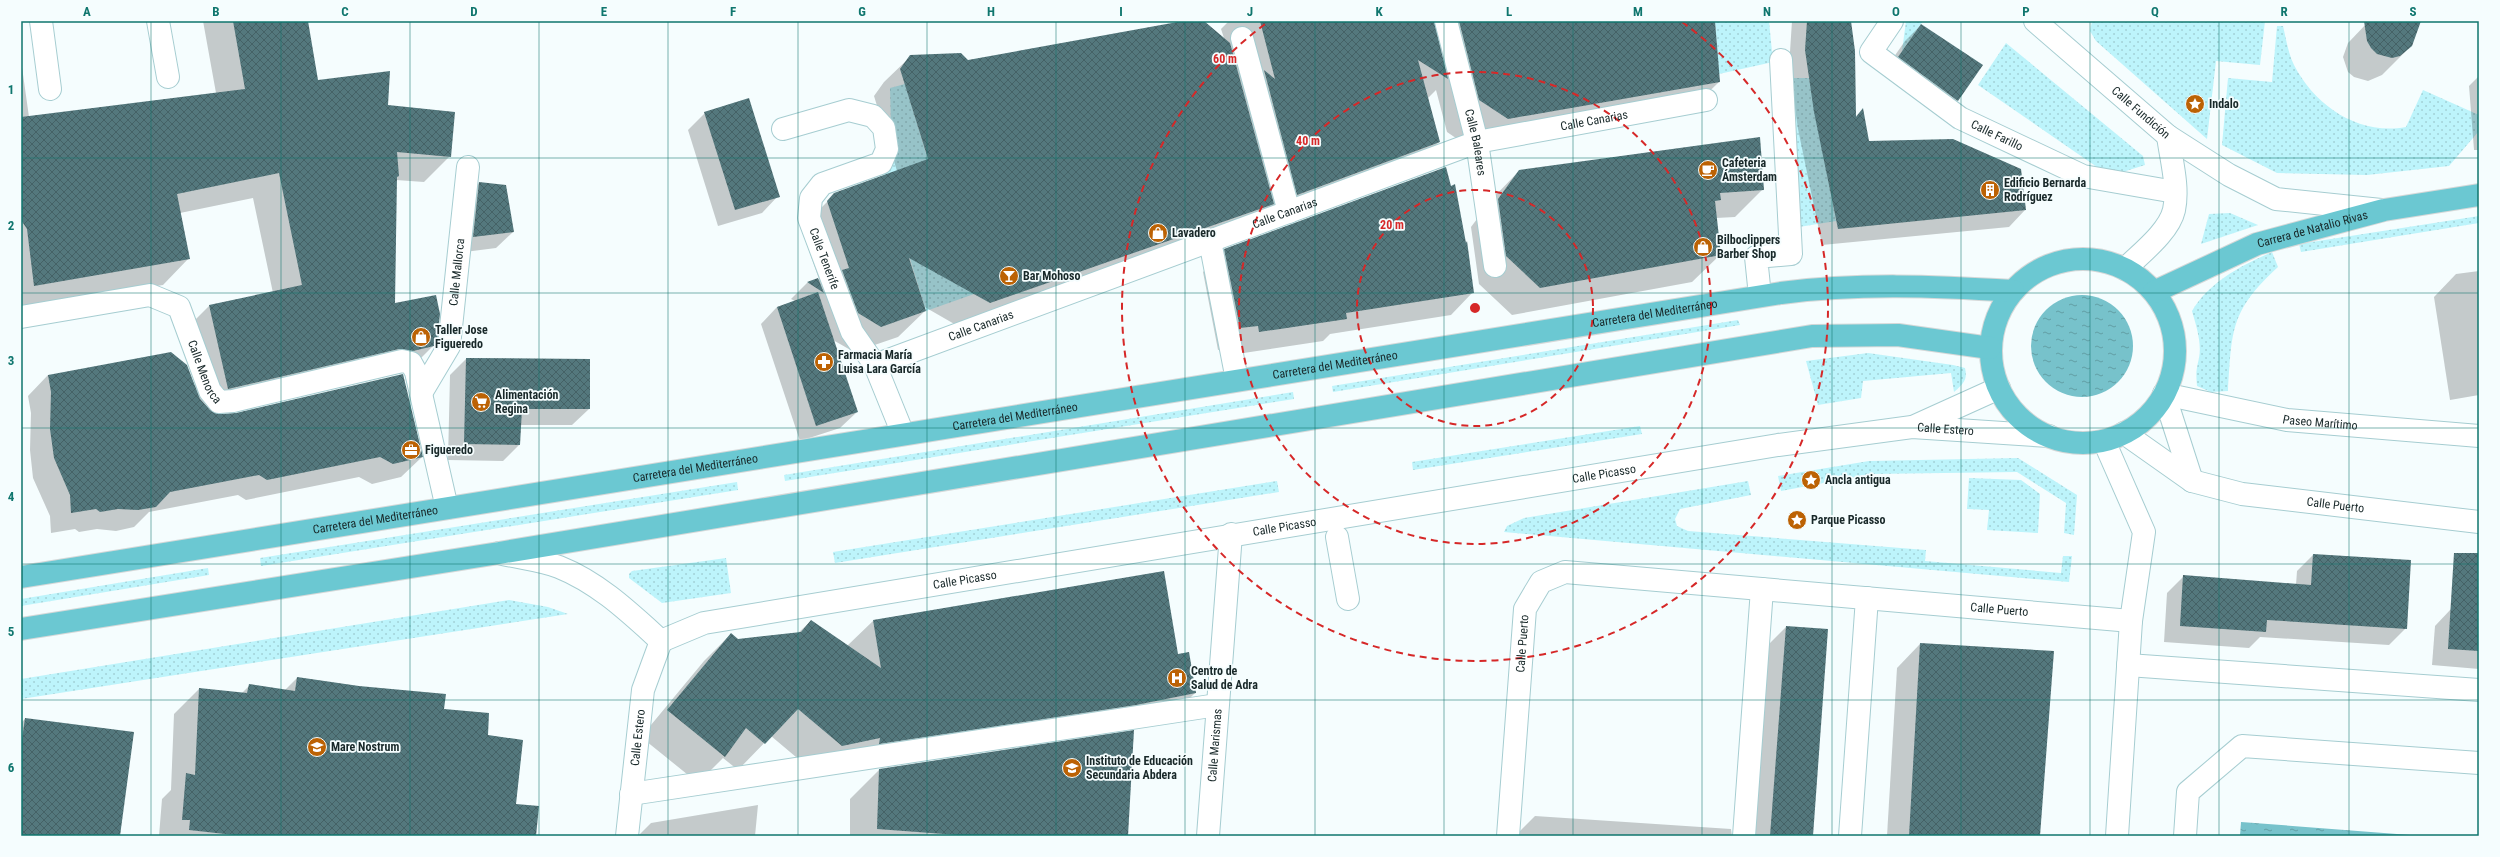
<svg xmlns="http://www.w3.org/2000/svg" width="2500" height="857" font-family="'Roboto Condensed',sans-serif">
  <style>
    .green { fill: url(#green-dots) }
    .water { fill: url(#water-ripples) }
    .shadow { fill: #0003 }
    .building { fill: url(#building-cross-hatch) }
    .lines { fill: none; stroke-linecap: round; stroke-linejoin: round }
    .service-casing { stroke: #a6cdd1; stroke-width: 24 }
    .pedestrian-casing { stroke: #a6cdd1; stroke-width: 24 }
    .minor-casing { stroke: #a6cdd1; stroke-width: 24 }
    .tertiary-casing { stroke: #a6cdd1; stroke-width: 24 }
    .trunk-casing { stroke: #d5d8d8; stroke-width: 24 }
    .service { stroke: #fff; stroke-width: 22 }
    .pedestrian { stroke: #fff; stroke-width: 22 }
    .minor { stroke: #fff; stroke-width: 22 }
    .tertiary { stroke: #fff; stroke-width: 22 }
    .trunk { stroke: #6bc8d2; stroke-width: 22 }
    .grid { fill: none; stroke: #0f766e; stroke-width: 1; stroke-opacity: 0.55 }
    .ring { fill: none; stroke: #d62828; stroke-width: 2; stroke-dasharray: 7 5 }
    .labels { text-anchor: middle; dominant-baseline: central; stroke-width: 3.5; stroke-linejoin: round; paint-order: stroke }
    .poi-label { font-size: 12px; font-weight: bold; fill: #182829; stroke: #f5fdfe; text-anchor: start }
    .street-label { font-size: 12px; fill: #182829; stroke: #f5fdfe }
    .centre { fill: #d62828; stroke: #f5fdfe; stroke-width: 2 }
    .ring-label { font-size: 12px; text-anchor: middle; font-weight: bold; fill: #d62828; stroke: #f5fdfe; stroke-width: 3.5; stroke-linejoin: round; paint-order: stroke }
    .neatline { fill: none; stroke: #0f766e; stroke-width: 1.5 }
    .grid-label { font-size: 13px; text-anchor: middle; font-weight: bold; fill: #0f766e }
  </style>
  <defs>
    <pattern id="green-dots" width="8" height="8" patternUnits="userSpaceOnUse"><rect width="8" height="8" fill="#bdf4fb"/><path d="M2 2h.1M6 6h.1" fill="none" stroke="#a2d1d7" stroke-width="1.8" stroke-linecap="round"/></pattern>
    <pattern id="water-ripples" width="26" height="14" patternUnits="userSpaceOnUse"><rect width="26" height="14" fill="#77c2cb"/><path d="M2 4q2-2 4 0t4 0M15 11q2-2 4 0t4 0" fill="none" stroke="#619ea5"/></pattern>
    <pattern id="building-cross-hatch" width="8" height="8" patternUnits="userSpaceOnUse"><rect width="8" height="8" fill="#54787d"/><path d="M0 0l8 8M0 8l8-8" fill="none" stroke="#456266"/></pattern>
  </defs>
  <rect width="100%" height="100%" fill="#f5fdfe"/>
  <!-- green -->
  <g class="green">
    <path d="M1715,21H1769L1773,62L1719,74Z"/>
    <path d="M1906,21H1923L1902,51Z"/>
    <path d="M2092,21H2265L2260,65L2216,61L2207,139L2096,41L2090,31Z"/>
    <path d="M2277,26H2283C2286,38 2288,53 2294,65C2315,106 2359,136 2406,127L2423,90L2479,115V131L2449,166L2367,175L2277,173L2222,145L2228,78L2272,82Z"/>
    <path d="M2006,43L2143,156L2145,165L2110,176L1978,85Z"/>
    <path d="M1793,78H1809L1836,221L1799,227Z"/>
    <path d="M905,84L928,160L977,293L926,311L884,174L892,166L890,88Z"/>
    <path d="M2230,213L2258,225L2201,244L2209,214Z"/>
    <path d="M2479,216V223L2301,252L2299,244Z"/>
    <path d="M2272,252L2278,267C2230,311 2232,330 2228,391L2211,392L2197,386C2196,373 2196,371 2199,358C2202,343 2196,325 2192,311C2209,282 2242,265 2272,252Z"/>
    <path d="M1738,320L1740,325L1333,392L1332,386Z"/>
    <path d="M1868,353L1953,365L1965,368C1968,380 1963,384 1954,392L1951,373L1863,381L1861,398L1818,405L1806,361Z"/>
    <path d="M1293,392L1294,399L785,481L784,475Z"/>
    <path d="M1640,426L1642,434L1413,470L1412,462Z"/>
    <path d="M2018,458L2077,495L2074,535L2064,533L2066,503L2017,472L1871,474L1781,491L1778,476L1869,461Z"/>
    <path d="M1969,478L2021,480L2040,494L2038,533L1987,530L1989,510L1967,509Z"/>
    <path d="M1277,481L1279,492L835,563L833,552Z"/>
    <path d="M1748,481L1751,495L1680,509L1675,519L1677,526L1688,531L1926,550L1925,561L2061,573L2063,556H2072L2069,582L1504,532L1507,526L1524,518Z"/>
    <path d="M737,482L738,490L261,566L260,558Z"/>
    <path d="M726,558L731,593L662,603L629,578V574L632,571Z"/>
    <path d="M208,568L209,575L21,606V599Z"/>
    <path d="M509,600L548,607L568,614L21,699V679Z"/>
  </g>
  <!-- water -->
  <g class="water">
    <circle cx="2082" cy="346" r="51"/>
    <path d="M2241,822L2423,836H2240Z"/>
  </g>
  <!-- shadow -->
  <g class="shadow">
    <path d="M203,21H307L317,81L387,106L450,156L424,182L396,180L394,305L433,346L407,372L387,376L372,374L211,412L422,457L401,477L372,484L359,477L246,500L238,495L149,512L134,527L116,531L97,529L79,532L75,529L51,533L50,516L33,478L30,450L31,413L28,396L48,375L195,385L183,332L209,306L273,293L253,198L180,213L189,258L163,285L21,309V60L29,117L216,93Z"/>
    <path d="M1191,21H1203L1224,38L1221,29L1229,21H1714L1719,82L1686,114L1475,151L1447,132L1436,90L1427,99L1439,142L1406,175L963,329L923,306L925,311L898,337L854,352L833,340L857,412L840,428L800,441L761,324L777,307L795,301L791,299L807,283L819,279L801,228L835,194L897,171L874,96L884,82L911,56L967,61Z"/>
    <path d="M1792,21H1850L1855,117L1862,110L1868,142L2025,210L2009,227L1822,245L1798,129L1789,67Z"/>
    <path d="M2369,21H2410L2414,38L2406,51L2382,75L2368,81L2354,77L2348,72L2343,57L2348,43Z"/>
    <path d="M1921,25L1958,100L1941,117L1882,74L1905,41Z"/>
    <path d="M2479,76V150H2474L2469,86Z"/>
    <path d="M705,113L778,196L762,213L718,226L688,130Z"/>
    <path d="M1519,171L1763,189L1735,217L1716,218L1720,255L1692,282L1512,315L1479,284L1471,227L1492,199Z"/>
    <path d="M479,183L513,232L496,248L457,253L463,200Z"/>
    <path d="M1225,250L1473,292L1451,315L1330,334L1323,341L1237,354L1236,347L1218,350L1203,272Z"/>
    <path d="M2479,271V395L2450,400L2434,297L2456,274Z"/>
    <path d="M466,359L589,409L572,425H520L519,445L503,461L448,460L450,375Z"/>
    <path d="M2479,408V429H2477Z"/>
    <path d="M2313,555L2406,628L2389,645L2260,637L2249,648L2164,642L2167,593L2184,576L2296,585L2297,571Z"/>
    <path d="M2451,609L2479,611V669L2432,665L2435,626Z"/>
    <path d="M811,621L847,646L873,621L1195,693L1168,720L815,773L771,736L738,770L723,758L698,783L641,737L704,661L731,634L738,640L798,633Z"/>
    <path d="M1786,627L1812,836H1749L1763,650Z"/>
    <path d="M1920,644L2039,836H1887L1897,668Z"/>
    <path d="M297,678L443,709L486,736L515,805L535,836H159L162,799L171,790L174,714L199,689L242,693L250,685L285,690Z"/>
    <path d="M25,719L119,836H21V723Z"/>
    <path d="M879,770L1127,836H850V799Z"/>
    <path d="M758,805L755,836H638L651,823Z"/>
    <path d="M1535,816L1731,829L1732,836H1515Z"/>
  </g>
  <!-- building -->
  <g class="building">
    <path d="M233,21H308L318,80L390,71L388,105L455,112L451,157L397,152L399,176L397,177L395,303L436,295L440,314L437,342L434,346L413,351L399,349L228,389L209,305L302,285L279,173L177,194L190,259L34,286L27,229L21,220V117L245,89Z"/>
    <path d="M1183,21H1204L1230,43L1274,204L990,303L909,258L926,311L881,327L858,313L842,270L849,268L827,201L834,193L928,159L900,69L910,55L961,53L968,60Z"/>
    <path d="M1260,21H1434L1448,79L1418,60L1440,142L1297,195L1264,70L1275,79Z"/>
    <path d="M1459,21H1715L1720,82L1508,119L1479,100Z"/>
    <path d="M1807,21H1851L1855,51L1856,117L1863,108L1869,141L1953,139L2021,169L2026,210L1838,229L1814,112L1805,50Z"/>
    <path d="M2364,21H2421L2412,46L2400,56L2392,58L2377,54L2371,48L2367,41Z"/>
    <path d="M1921,24L1983,65L1958,101L1898,57Z"/>
    <path d="M749,98L780,197L735,210L704,112Z"/>
    <path d="M1760,137L1764,190L1720,193L1721,200L1715,201L1721,255L1540,288L1506,256L1498,199L1519,170Z"/>
    <path d="M1446,167L1451,186L1455,184L1466,243L1467,241L1474,293L1346,313L1347,319L1259,332L1258,326L1240,328L1224,249Z"/>
    <path d="M479,182L506,185L514,232L473,237Z"/>
    <path d="M818,278L824,293L807,282Z"/>
    <path d="M818,292L858,412L816,426L777,307Z"/>
    <path d="M171,352L187,365L200,399L210,410L220,414L236,413L403,374L423,457L393,464L380,457L267,480L259,475L170,492L156,507L138,510L118,509L100,512L96,509L71,513L70,495L54,458L50,429L51,392L48,375Z"/>
    <path d="M466,358L590,359V409H522L520,445L464,444Z"/>
    <path d="M2454,553H2479V651L2448,649Z"/>
    <path d="M2313,554L2411,560L2407,629L2267,620L2266,632L2180,626L2183,575L2311,585Z"/>
    <path d="M1164,571L1178,654L1189,652L1196,693L1136,705L879,744L880,738L842,746L798,709L765,744L746,728L725,757L667,710L731,633L738,639L801,632L811,620L881,668L873,620Z"/>
    <path d="M1786,626L1828,629L1813,836H1770Z"/>
    <path d="M1920,643L2054,651L2040,836H1909Z"/>
    <path d="M297,677L359,686L446,694L444,709L489,713L488,735L523,740L516,804L539,806L536,836H243L189,830L190,820H182L186,773L195,775L199,688L247,693L249,684L295,691Z"/>
    <path d="M25,718L134,732L120,836H21V746Z"/>
    <path d="M1134,730L1128,836H971L877,829L879,769Z"/>
  </g>
  <g class="lines">
    <defs>
      <path id="service" d="M1337,537L1348,599"/>
      <path id="pedestrian" d="M1760,296L1756,257L1791,254L1781,60"/>
      <g id="minor">
        <path d="M41,21L50,89"/>
        <path d="M158,21L168,77"/>
        <path id="s1" d="M1446,21L1477,142L1495,266"/>
        <path id="s2" d="M1892,21L1871,52L1960,118L2083,176L2175,192"/>
        <path d="M1242,38L1289,212"/>
        <path id="s3" d="M783,129L849,110L873,116L884,128L887,149L881,163L822,184L811,198L809,218L852,332L875,365L903,434"/>
        <path d="M1210,241L1237,380"/>
        <path id="s4" d="M21,317L150,295L179,307L210,391L219,402L233,401L402,361L411,363L416,372L447,508"/>
        <path id="s5" d="M875,365L1477,142L1706,100"/>
        <path id="s6" d="M421,393L449,346L468,167"/>
        <path id="s7" d="M2164,394L2287,420L2479,436"/>
        <path d="M1915,426L1999,388"/>
        <path d="M2104,441L2144,532L2131,621L2117,836"/>
        <path d="M499,553C519,558 541,560 559,567C599,583 630,613 661,641"/>
        <path id="s8" d="M661,641L704,623L1778,445L1912,427L2049,436"/>
        <path d="M2128,665L2479,690"/>
        <path d="M631,794L1217,705"/>
        <path id="s9" d="M627,836L643,690L661,641"/>
        <path id="s10" d="M1208,836L1231,534"/>
        <path id="s11" d="M1508,836L1525,609L1541,582L1565,572L2131,621"/>
        <path d="M1744,836L1762,589"/>
        <path d="M1850,836L1867,598"/>
        <path d="M2185,836L2188,792L2242,746L2479,763"/>
      </g>
      <g id="tertiary">
        <path id="s12" d="M2035,21L2168,136L2229,175L2276,199L2381,210"/>
        <path d="M2125,269C2140,254 2169,232 2174,210C2179,187 2171,159 2168,136"/>
        <path d="M2164,394L2192,481"/>
        <path id="s13" d="M2124,433L2192,481L2242,494L2479,522"/>
      </g>
      <g id="trunk">
        <circle cx="2083" cy="351" r="92"/>
        <path id="s14" d="M2154,292L2257,244L2384,210L2479,195"/>
        <path id="s15" d="M21,577L1781,293C1858,283 1935,286 2013,291"/>
        <path d="M21,629L499,553L1812,336L1898,335L1990,348"/>
      </g>
    </defs>
    <!-- service casing -->
    <use href="#service" class="service-casing"/>
    <!-- pedestrian casing -->
    <use href="#pedestrian" class="pedestrian-casing"/>
    <!-- minor casing -->
    <use href="#minor" class="minor-casing"/>
    <!-- tertiary casing -->
    <use href="#tertiary" class="tertiary-casing"/>
    <!-- trunk casing -->
    <use href="#trunk" class="trunk-casing"/>
    <!-- service -->
    <use href="#service" class="service"/>
    <!-- pedestrian -->
    <use href="#pedestrian" class="pedestrian"/>
    <!-- minor -->
    <use href="#minor" class="minor"/>
    <!-- tertiary -->
    <use href="#tertiary" class="tertiary"/>
    <!-- trunk -->
    <use href="#trunk" class="trunk"/>
  </g>
  <!-- grid -->
  <path class="grid" d="M151,21V836M281,21V836M410,21V836M539,21V836M668,21V836M798,21V836M927,21V836M1056,21V836M1185,21V836M1315,21V836M1444,21V836M1573,21V836M1702,21V836M1832,21V836M1961,21V836M2090,21V836M2219,21V836M2349,21V836M21,158H2479M21,293H2479M21,428H2479M21,564H2479M21,700H2479"/>
  <!-- distance rings -->
  <g class="ring">
    <circle cx="1475" cy="308" r="118"/>
    <circle cx="1475" cy="308" r="236"/>
    <path d="M1682 22A353 353 0 1 1 1268 22"/>
  </g>
  <!-- icons -->
  <defs>
    <symbol id="sight-disc" viewBox="-11 -11 22 22"><circle r="9.5" fill="#bc6204" stroke="#f5fdfe"/><path d="M0-6L1.8-2.2L6-1.7L2.9 1.2L3.7 5.4L0 3.3L-3.7 5.4L-2.9 1.2L-6-1.7L-1.8-2.2Z" fill="#fff"/></symbol>
    <symbol id="cafe-disc" viewBox="-11 -11 22 22"><circle r="9.5" fill="#bc6204" stroke="#f5fdfe"/><path d="M-5.5-4.5H6V0H3Q3 3.5 0 3.5H-2.5Q-5.5 3.5-5.5 0ZM3-3.2v2h1.7v-2ZM-6 4.5H4V6H-6Z" fill="#fff"/></symbol>
    <symbol id="building-disc" viewBox="-11 -11 22 22"><circle r="9.5" fill="#bc6204" stroke="#f5fdfe"/><path d="M-4-6H4V6H1V3H-1V6H-4ZM-2.5-4.3h1.7v1.8h-1.7ZM.8-4.3h1.7v1.8H.8ZM-2.5-1h1.7V.8h-1.7ZM.8-1h1.7V.8H.8Z" fill="#fff"/></symbol>
    <symbol id="shop-disc" viewBox="-11 -11 22 22"><circle r="9.5" fill="#bc6204" stroke="#f5fdfe"/><path d="M-5-2.5h2.3a2.7 3.5 0 0 1 5.4 0H5L5.5 6h-11ZM-1.5-2.5h3a1.5 2.3 0 0 0-3 0Z" fill="#fff"/></symbol>
    <symbol id="bar-disc" viewBox="-11 -11 22 22"><circle r="9.5" fill="#bc6204" stroke="#f5fdfe"/><path d="M-6-5H6L.8 .8V4.5H3.5V6h-7V4.5H-.8V.8Z" fill="#fff"/></symbol>
    <symbol id="pharmacy-disc" viewBox="-11 -11 22 22"><circle r="9.5" fill="#bc6204" stroke="#f5fdfe"/><path d="M-2-6h4v4h4v4h-4v4h-4v-4h-4v-4h4Z" fill="#fff"/></symbol>
    <symbol id="supermarket-disc" viewBox="-11 -11 22 22"><circle r="9.5" fill="#bc6204" stroke="#f5fdfe"/><path d="M-6-5.5h2.5l.6 2H6L4.5 2H-2.5L-4.4-4H-6ZM-1.5 3.2a1.3 1.3 0 1 0 .1 0ZM3 3.2a1.3 1.3 0 1 0 .1 0Z" fill="#fff"/></symbol>
    <symbol id="office-disc" viewBox="-11 -11 22 22"><circle r="9.5" fill="#bc6204" stroke="#f5fdfe"/><path d="M-6-3h4V-5.5h4V-3h4V5H-6ZM-1-4.5V-3h2v-1.5ZM-6 0V1H6V0Z" fill="#fff"/></symbol>
    <symbol id="hospital-disc" viewBox="-11 -11 22 22"><circle r="9.5" fill="#bc6204" stroke="#f5fdfe"/><path d="M-5-5h3v3.5h4V-5h3V5h-3V1.5h-4V5h-3Z" fill="#fff"/></symbol>
    <symbol id="school-disc" viewBox="-11 -11 22 22"><circle r="9.5" fill="#bc6204" stroke="#f5fdfe"/><path d="M0-5L7-2L0 1L-7-2ZM-4 1L0 2.5L4 1V4Q0 6-4 4Z" fill="#fff"/></symbol>
  </defs>
  <g fill-rule="evenodd">
    <use href="#sight-disc" x="2184" y="93" width="22" height="22"/>
    <use href="#cafe-disc" x="1697" y="159" width="22" height="22"/>
    <use href="#building-disc" x="1979" y="179" width="22" height="22"/>
    <use href="#shop-disc" x="1147" y="222" width="22" height="22"/>
    <use href="#shop-disc" x="1692" y="236" width="22" height="22"/>
    <use href="#bar-disc" x="998" y="265" width="22" height="22"/>
    <use href="#shop-disc" x="410" y="326" width="22" height="22"/>
    <use href="#pharmacy-disc" x="813" y="351" width="22" height="22"/>
    <use href="#supermarket-disc" x="470" y="391" width="22" height="22"/>
    <use href="#office-disc" x="400" y="439" width="22" height="22"/>
    <use href="#sight-disc" x="1800" y="469" width="22" height="22"/>
    <use href="#sight-disc" x="1786" y="509" width="22" height="22"/>
    <use href="#hospital-disc" x="1166" y="667" width="22" height="22"/>
    <use href="#school-disc" x="306" y="736" width="22" height="22"/>
    <use href="#school-disc" x="1061" y="757" width="22" height="22"/>
  </g>
  <g class="labels">
    <!-- poi labels -->
    <g class="poi-label">
      <text x="2209" y="104">Indalo</text>
      <text x="1722" y="163">Cafeteria<tspan x="1722" dy="14">Ámsterdam</tspan></text>
      <text x="2004" y="183">Edificio Bernarda<tspan x="2004" dy="14">Rodríguez</tspan></text>
      <text x="1172" y="233">Lavadero</text>
      <text x="1717" y="240">Bilboclippers<tspan x="1717" dy="14">Barber Shop</tspan></text>
      <text x="1023" y="276">Bar Mohoso</text>
      <text x="435" y="330">Taller Jose<tspan x="435" dy="14">Figueredo</tspan></text>
      <text x="838" y="355">Farmacia María<tspan x="838" dy="14">Luisa Lara García</tspan></text>
      <text x="495" y="395">Alimentación<tspan x="495" dy="14">Regina</tspan></text>
      <text x="425" y="450">Figueredo</text>
      <text x="1825" y="480">Ancla antigua</text>
      <text x="1811" y="520">Parque Picasso</text>
      <text x="1191" y="671">Centro de<tspan x="1191" dy="14">Salud de Adra</tspan></text>
      <text x="331" y="747">Mare Nostrum</text>
      <text x="1086" y="761">Instituto de Educación<tspan x="1086" dy="14">Secundaria Abdera</tspan></text>
    </g>
    <!-- street labels -->
    <g class="street-label">
      <text stroke="none"><textPath href="#s12" startOffset="140">Calle Fundición</textPath></text>
      <text stroke="none"><textPath href="#s5" startOffset="761">Calle Canarias</textPath></text>
      <text stroke="none"><textPath href="#s2" startOffset="189">Calle Farillo</textPath></text>
      <text stroke="none"><textPath href="#s1" startOffset="125">Calle Baleares</textPath></text>
      <text stroke="none"><textPath href="#s5" startOffset="437">Calle Canarias</textPath></text>
      <text stroke="none"><textPath href="#s14" startOffset="171">Carrera de Natalio Rivas</textPath></text>
      <text stroke="none"><textPath href="#s3" startOffset="290">Calle Tenerife</textPath></text>
      <text stroke="none"><textPath href="#s6" startOffset="129">Calle Mallorca</textPath></text>
      <text stroke="none"><textPath href="#s15" startOffset="1655">Carretera del Mediterráneo</textPath></text>
      <text stroke="none"><textPath href="#s5" startOffset="113">Calle Canarias</textPath></text>
      <text stroke="none"><textPath href="#s15" startOffset="1331">Carretera del Mediterráneo</textPath></text>
      <text stroke="none"><textPath href="#s4" startOffset="232">Calle Menorca</textPath></text>
      <text stroke="none"><textPath href="#s15" startOffset="1007">Carretera del Mediterráneo</textPath></text>
      <text stroke="none"><textPath href="#s7" startOffset="159">Paseo Marítimo</textPath></text>
      <text stroke="none"><textPath href="#s8" startOffset="1304">Calle Estero</textPath></text>
      <text stroke="none"><textPath href="#s15" startOffset="683">Carretera del Mediterráneo</textPath></text>
      <text stroke="none"><textPath href="#s8" startOffset="959">Calle Picasso</textPath></text>
      <text stroke="none"><textPath href="#s13" startOffset="229">Calle Puerto</textPath></text>
      <text stroke="none"><textPath href="#s15" startOffset="359">Carretera del Mediterráneo</textPath></text>
      <text stroke="none"><textPath href="#s8" startOffset="635">Calle Picasso</textPath></text>
      <text stroke="none"><textPath href="#s8" startOffset="311">Calle Picasso</textPath></text>
      <text stroke="none"><textPath href="#s11" startOffset="721">Calle Puerto</textPath></text>
      <text stroke="none"><textPath href="#s11" startOffset="193">Calle Puerto</textPath></text>
      <text stroke="none"><textPath href="#s9" startOffset="99">Calle Estero</textPath></text>
      <text stroke="none"><textPath href="#s10" startOffset="91">Calle Marismas</textPath></text>
    </g>
  </g>
  <circle cx="1475" cy="308" r="6" class="centre"/>
  <g class="ring-label">
    <text x="1225" y="63">60 m</text>
    <text x="1308" y="145">40 m</text>
    <text x="1392" y="229">20 m</text>
  </g>
  <!-- border -->
  <rect width="2500" height="857" fill="none" stroke="#f5fdfe" stroke-width="44"/>
  <rect x="22" y="22" width="2456" height="813" class="neatline"/>
  <g class="grid-label">
    <text x="87" y="16">A</text>
    <text x="216" y="16">B</text>
    <text x="345" y="16">C</text>
    <text x="474" y="16">D</text>
    <text x="604" y="16">E</text>
    <text x="733" y="16">F</text>
    <text x="862" y="16">G</text>
    <text x="991" y="16">H</text>
    <text x="1121" y="16">I</text>
    <text x="1250" y="16">J</text>
    <text x="1379" y="16">K</text>
    <text x="1509" y="16">L</text>
    <text x="1638" y="16">M</text>
    <text x="1767" y="16">N</text>
    <text x="1896" y="16">O</text>
    <text x="2026" y="16">P</text>
    <text x="2155" y="16">Q</text>
    <text x="2284" y="16">R</text>
    <text x="2413" y="16">S</text>
    <text x="11" y="94">1</text>
    <text x="11" y="230">2</text>
    <text x="11" y="365">3</text>
    <text x="11" y="501">4</text>
    <text x="11" y="636">5</text>
    <text x="11" y="772">6</text>
  </g>
</svg>
